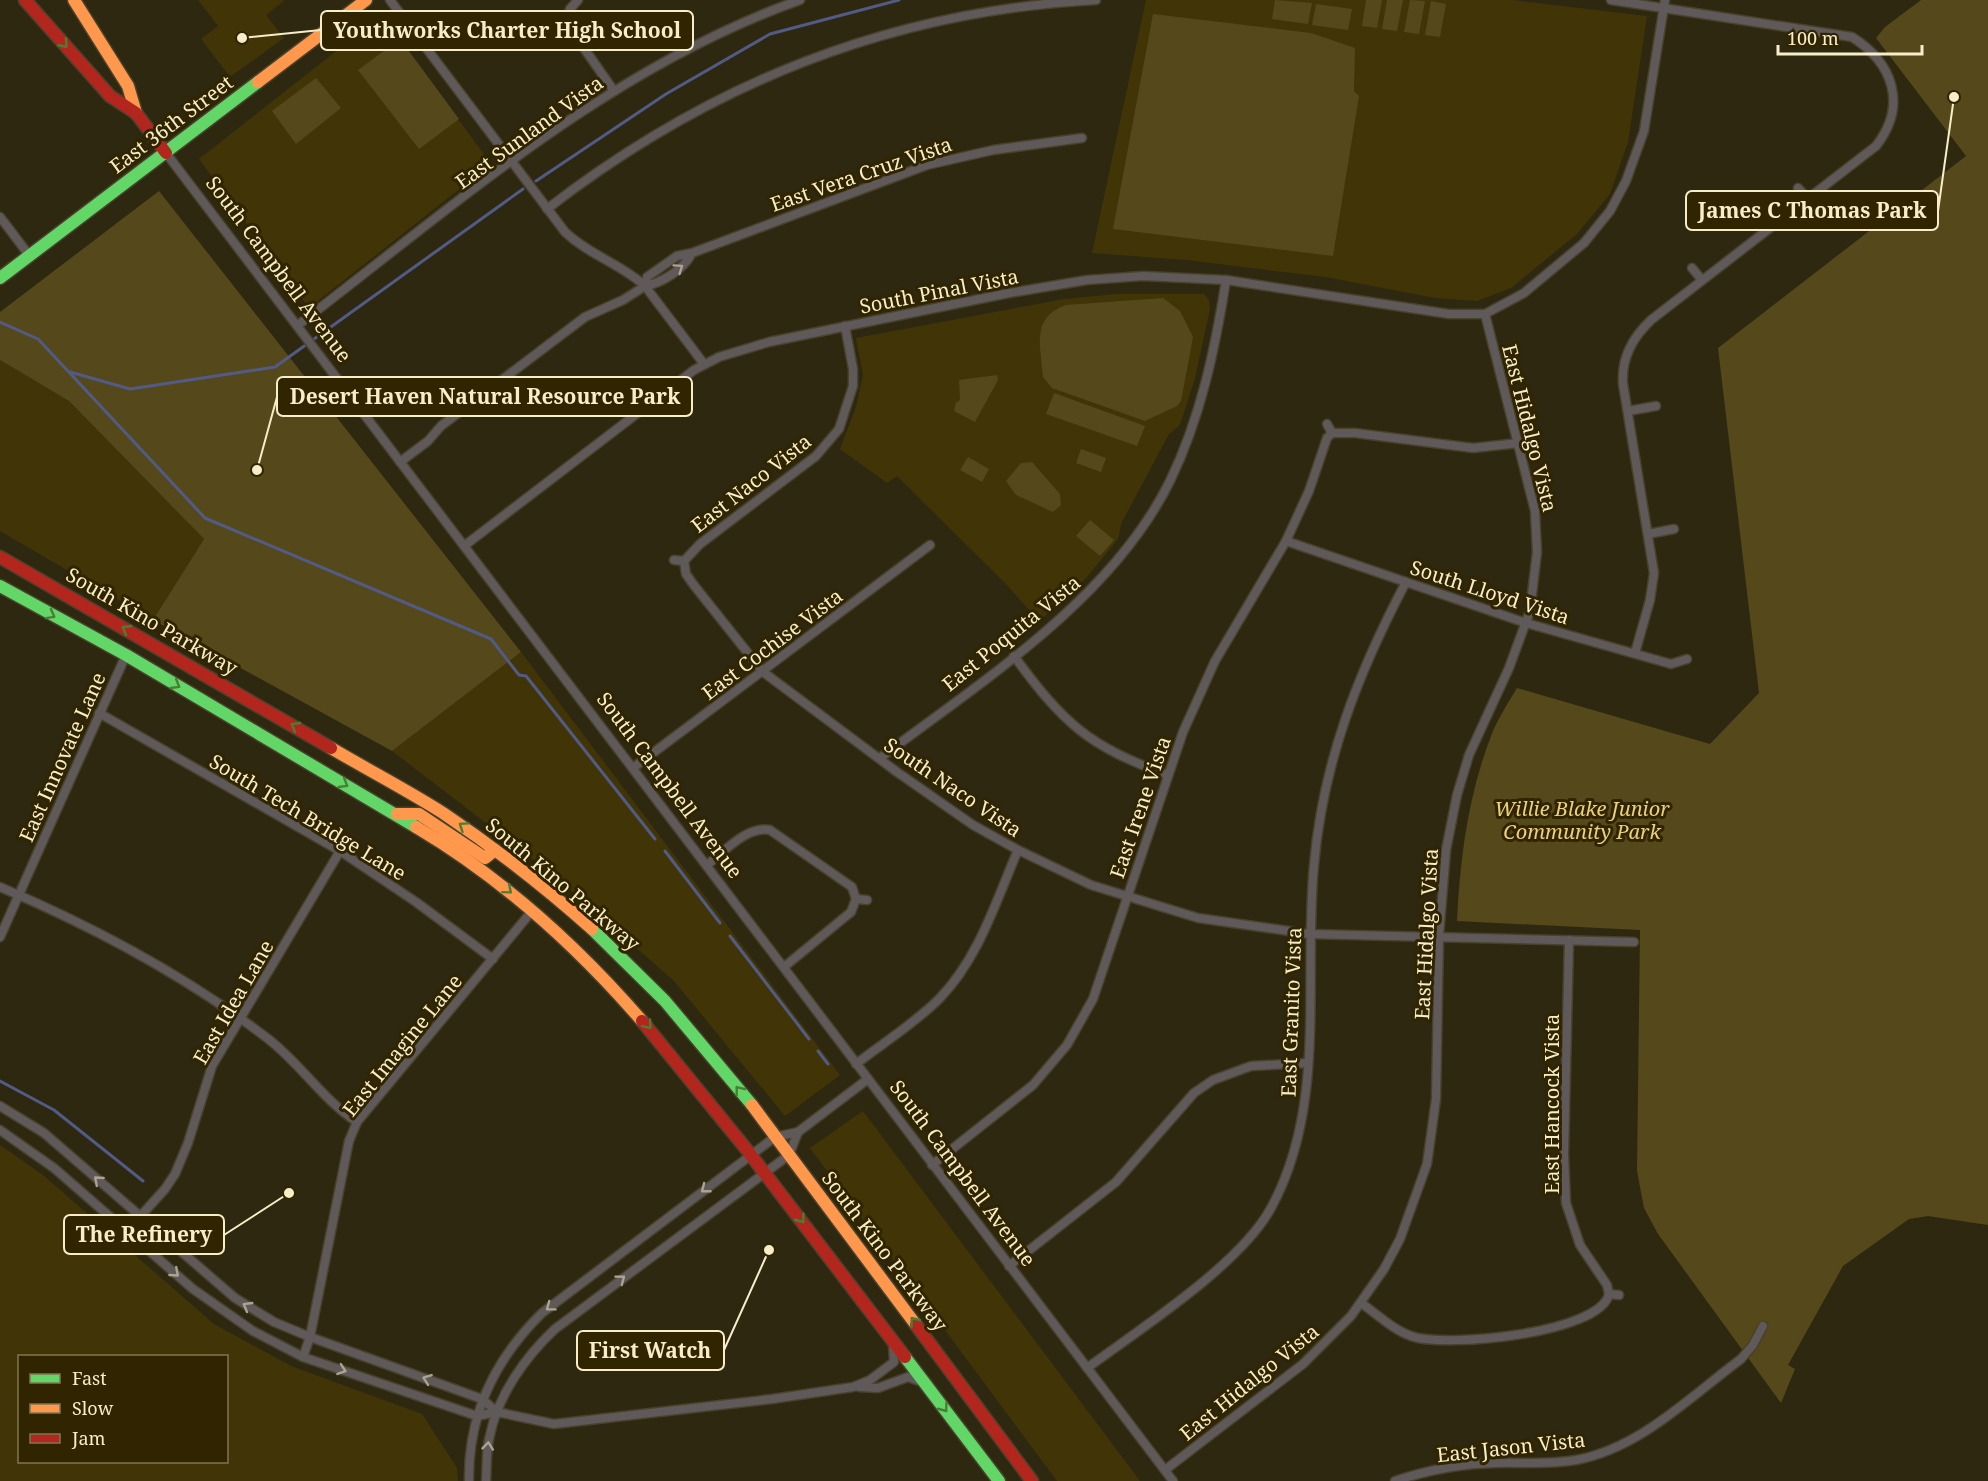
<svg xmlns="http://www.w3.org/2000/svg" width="1988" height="1481" font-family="'Noto Serif',serif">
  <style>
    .built { fill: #413508; fill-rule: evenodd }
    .green { fill: #55481a }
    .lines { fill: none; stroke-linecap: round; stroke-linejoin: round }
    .stream { stroke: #515b86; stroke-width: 3 }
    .street-casing { stroke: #48422d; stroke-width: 11 }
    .fast-casing { stroke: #48422d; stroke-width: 15 }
    .slow-casing { stroke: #48422d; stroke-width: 15 }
    .jam-casing { stroke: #48422d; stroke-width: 15 }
    .street { stroke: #60595a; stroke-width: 8 }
    .fast { stroke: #63d668; stroke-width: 12 }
    .slow { stroke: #ff974d; stroke-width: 12 }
    .jam { stroke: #b3261e; stroke-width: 12 }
    .oneway { stroke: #4a7e34 }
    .oneway2 { stroke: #aca392 }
    .labels { text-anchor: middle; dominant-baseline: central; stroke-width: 6; stroke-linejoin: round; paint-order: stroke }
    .street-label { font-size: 20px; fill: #f8edc9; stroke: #302500 }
    .park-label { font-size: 20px; font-style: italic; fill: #ebd179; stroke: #302500 }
    .leader { fill: none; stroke: #f8edc9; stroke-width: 2 }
    .callout-dot { fill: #f8edc9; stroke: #302500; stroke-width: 2 }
    .callout { fill: #302500; stroke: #f8edc9; stroke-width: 2 }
    .callout-label { font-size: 21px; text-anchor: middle; font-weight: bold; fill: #f8edc9 }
  </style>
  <rect width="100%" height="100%" fill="#2e2811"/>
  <!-- built -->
  <g class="built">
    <path d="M198,0H285L266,15L284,38L230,77L201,39L218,26Z"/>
    <path d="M1146,0H1512L1647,16L1628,142L1610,194L1577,234L1511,288L1477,301L1435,298L1326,277L1186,260L1092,253Z"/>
    <path d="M382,15L491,164L309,308L199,159Z"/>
    <path d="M1117,294H1204L1209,300L1210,309L1195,378L1180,425L1169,434L1121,524L1118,539L1087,577L1039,621L1004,582L897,476L887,483L840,449L856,407L863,375L856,338L1064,299Z"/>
    <path d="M0,360L69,401L204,539L153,620L0,531Z"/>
    <path d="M521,652L840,1075L785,1116L674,981L550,872L392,751Z"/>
    <path d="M863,1111L1140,1481H1057L810,1148Z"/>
    <path d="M0,1145L43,1175L214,1324L291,1366L422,1414L457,1468L458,1481H0ZM20,1356H226V1462H20Z"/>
  </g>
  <!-- green -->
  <g class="green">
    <path d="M1275,0L1312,3L1308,24L1272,19Z"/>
    <path d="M1366,0H1382L1377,28L1362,26Z"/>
    <path d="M1387,0H1403L1397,31L1382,29Z"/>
    <path d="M1410,0L1425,1L1419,34L1404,32Z"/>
    <path d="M1921,0H1988V1225L1928,1216L1909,1219L1843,1266L1788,1365L1795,1369L1781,1403L1658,1234L1644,1208L1637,1171L1640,930L1457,921C1460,858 1468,796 1491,736C1497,720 1508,703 1517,688L1710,744L1759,693L1718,348L1966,156L1876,38L1885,27Z"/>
    <path d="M1431,1L1446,4L1440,37L1425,35Z"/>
    <path d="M1316,4L1352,9L1348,30L1312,25Z"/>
    <path d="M1153,14L1311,33L1355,48L1354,91L1359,96L1333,256L1113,229Z"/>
    <path d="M400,39L459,119L419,149L358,70Z"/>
    <path d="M316,78L341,108L296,144L272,111Z"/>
    <path d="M159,191L521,652L392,751L153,620L204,539L69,401L0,360V312Z"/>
    <path d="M1163,298L1180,311L1193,337L1181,401L1177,406L1145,421L1052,388L1043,377C1041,346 1030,318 1066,305Z"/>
    <path d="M997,375L998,380L975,422L954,411L956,403L960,400L959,380Z"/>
    <path d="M1054,393L1145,426L1137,446L1046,414Z"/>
    <path d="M1081,449L1106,458L1101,472L1076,463Z"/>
    <path d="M968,457L989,469L982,482L960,470Z"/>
    <path d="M1032,462L1060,494L1061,505L1053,512L1016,495L1006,481L1021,463Z"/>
    <path d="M1090,520L1114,540L1100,556L1076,536Z"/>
  </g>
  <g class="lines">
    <!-- stream -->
    <g class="stream">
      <path d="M536,181L666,94L770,34L899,0"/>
      <path d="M0,322L38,339L205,518L491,639L519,675L526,676L655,839"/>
      <path d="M70,372L130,389L275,367L523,189"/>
      <path d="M665,851L720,923"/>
      <path d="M730,936L809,1039"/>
      <path d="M818,1051L828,1064"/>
      <path d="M0,1081L54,1110L143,1181"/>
    </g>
    <defs>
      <g id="street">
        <path d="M390,0L565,232C589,255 621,264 645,286L704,364"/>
        <path d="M578,0L570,9L567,24L614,91"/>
        <path d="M1611,0L1852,37C1893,63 1908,105 1876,146L1651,320C1632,338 1621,358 1623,384L1654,573L1650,600L1635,653"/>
        <path d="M166,153L1173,1481"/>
        <path d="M1798,188L1808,199"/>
        <path d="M547,209C710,83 890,11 1096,0"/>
        <path d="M0,217L29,255"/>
        <path d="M692,253C684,269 662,283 645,286L647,277L677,256L692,253L927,165L993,150L1082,138"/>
        <path d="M1692,268L1702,280"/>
        <path d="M298,325C455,205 610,67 800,0"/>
        <path d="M1628,411L1656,406"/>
        <path d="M1332,433H1355L1473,448L1519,443"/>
        <path d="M400,462L428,441L441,426L585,317L623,300L645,286"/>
        <path d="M1648,534L1674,529"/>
        <path d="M1286,541L1526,623L1671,664L1687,659"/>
        <path d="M464,546L694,370L719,357L769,342L1009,293L1087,280L1143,276L1226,280L1449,314H1485L1524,293L1584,243L1610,211L1626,181L1644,131L1665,0"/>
        <path d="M674,560L684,561"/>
        <path d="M684,561L686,574L693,584L763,672L897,772L973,825L1016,849L1091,885L1198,918L1310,934L1634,942"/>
        <path d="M684,561L700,544L816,456L839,429L853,386V369L845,326"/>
        <path d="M1014,656C1064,724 1088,746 1168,775"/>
        <path d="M99,713L340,851L416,902L493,959"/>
        <path d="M880,758C982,681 1112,599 1170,481C1201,417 1215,349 1226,280"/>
        <path d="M633,768L930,545"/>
        <path d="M707,865C725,851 746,826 770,830L852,887L856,899L851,912L784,967"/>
        <path d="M0,887C94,927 186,976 267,1038C300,1063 322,1099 357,1122"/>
        <path d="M856,899L867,900"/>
        <path d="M0,937L126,655"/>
        <path d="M1569,940L1564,1154L1566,1203L1580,1245L1607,1285L1609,1294L1619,1295"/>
        <path d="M856,1064C883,1043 915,1023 939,999C979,958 996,901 1018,850"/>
        <path d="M0,1106L44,1133L235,1298L274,1322L310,1337L482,1399L497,1412"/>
        <path d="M0,1130L54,1168L193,1289L253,1331L303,1357L477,1416L497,1412L554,1424L772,1399L853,1387L870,1380L894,1362L893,1344"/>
        <path d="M932,1165L1033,1085L1067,1045L1093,999L1183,732L1215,661L1286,541L1309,491L1327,438L1332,433L1327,424"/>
        <path d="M127,1231L165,1189L175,1174L188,1143L212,1066L340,851"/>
        <path d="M1009,1266L1116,1182L1194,1093L1213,1080L1251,1066L1307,1063"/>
        <path d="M1361,1303C1377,1314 1393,1330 1411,1336C1443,1348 1600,1334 1609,1294"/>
        <path d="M303,1357L310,1337L349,1141L357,1122L532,911"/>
        <path d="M1087,1368C1140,1329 1241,1264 1271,1208C1328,1104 1303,978 1314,865C1323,762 1358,673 1406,582"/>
        <path d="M859,1387L878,1388L908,1377L922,1382"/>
        <path d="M1165,1470L1303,1364L1351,1316L1384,1269L1400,1239L1427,1164L1436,1099L1439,936L1446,850L1457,795L1469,755L1509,668L1530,611L1537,552L1535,511L1485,314"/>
        <path d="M469,1481C468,1415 495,1359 542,1313L775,1137L798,1132"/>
        <path d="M486,1481C487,1466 486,1449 490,1435C498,1395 526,1356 555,1329L789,1155L798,1132L868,1079"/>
        <path d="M1395,1481C1427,1470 1460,1464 1494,1463C1521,1462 1548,1465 1576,1460C1639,1449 1691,1396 1741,1359L1753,1345L1763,1326"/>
      </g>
      <g id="fast">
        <path d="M0,278L258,82"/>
        <path d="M0,586L126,655L416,827"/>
        <path d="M592,929L665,1001L752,1105"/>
        <path d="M905,1357L999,1481"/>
      </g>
      <g id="slow">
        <path d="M74,0L128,86L136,113"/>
        <path d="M258,82L366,0"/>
        <path d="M331,748C368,770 407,790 443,813C495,848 545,887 592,929"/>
        <path d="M397,814H419L485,858L495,850"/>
        <path d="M416,827C502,878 577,946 642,1021"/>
        <path d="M752,1105L916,1325"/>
      </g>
      <g id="jam">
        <path d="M25,0L110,96L136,113L166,153"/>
        <path d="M0,557L331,748"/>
        <path d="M642,1021L747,1150L905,1357"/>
        <path d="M916,1325L1032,1481"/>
      </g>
    </defs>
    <!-- street casing -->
    <use href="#street" class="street-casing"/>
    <!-- fast casing -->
    <use href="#fast" class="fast-casing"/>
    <!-- slow casing -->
    <use href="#slow" class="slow-casing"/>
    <!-- jam casing -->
    <use href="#jam" class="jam-casing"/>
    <!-- street -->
    <use href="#street" class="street"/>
    <!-- fast -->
    <use href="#fast" class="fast"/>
    <!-- slow -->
    <use href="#slow" class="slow"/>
    <!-- jam -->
    <use href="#jam" class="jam"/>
  </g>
  <!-- one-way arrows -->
  <defs><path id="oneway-chevron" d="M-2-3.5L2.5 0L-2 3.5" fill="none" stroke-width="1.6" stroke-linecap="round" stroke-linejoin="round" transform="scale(1.5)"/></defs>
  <g class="oneway">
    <use href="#oneway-chevron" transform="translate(64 44) rotate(48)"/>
    <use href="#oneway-chevron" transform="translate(51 615) rotate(29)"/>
    <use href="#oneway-chevron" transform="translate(126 629) rotate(-150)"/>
    <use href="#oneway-chevron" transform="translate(176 685) rotate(31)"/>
    <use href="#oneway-chevron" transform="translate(295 726) rotate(-150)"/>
    <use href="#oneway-chevron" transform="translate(344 784) rotate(31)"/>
    <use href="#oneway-chevron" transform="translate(463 826) rotate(-146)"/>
    <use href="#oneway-chevron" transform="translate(508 890) rotate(40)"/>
    <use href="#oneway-chevron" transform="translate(648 1025) rotate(50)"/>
    <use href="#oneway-chevron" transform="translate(739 1090) rotate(-128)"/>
    <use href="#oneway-chevron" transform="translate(801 1219) rotate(53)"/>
    <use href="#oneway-chevron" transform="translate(914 1321) rotate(-127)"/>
    <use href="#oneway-chevron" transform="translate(944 1408) rotate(53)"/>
  </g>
  <g class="oneway2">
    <use href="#oneway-chevron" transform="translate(679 268) rotate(-35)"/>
    <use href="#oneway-chevron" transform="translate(98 1180) rotate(-139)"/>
    <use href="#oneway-chevron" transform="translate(705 1189) rotate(142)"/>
    <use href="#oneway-chevron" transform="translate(175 1273) rotate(41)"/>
    <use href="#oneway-chevron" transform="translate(621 1279) rotate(-37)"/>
    <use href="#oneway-chevron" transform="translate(247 1306) rotate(-150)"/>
    <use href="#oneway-chevron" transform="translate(550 1307) rotate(143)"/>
    <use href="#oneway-chevron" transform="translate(342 1370) rotate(19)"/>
    <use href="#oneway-chevron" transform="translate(427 1379) rotate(-160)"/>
    <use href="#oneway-chevron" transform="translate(488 1446) rotate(-84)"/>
  </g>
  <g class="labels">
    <!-- street labels -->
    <g class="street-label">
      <text transform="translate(171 124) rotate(-37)">East 36th Street</text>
      <text transform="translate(529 132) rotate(-36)">East Sunland Vista</text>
      <text transform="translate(861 174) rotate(-19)">East Vera Cruz Vista</text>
      <text transform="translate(279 269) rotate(53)">South Campbell Avenue</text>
      <text transform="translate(939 291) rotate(-11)">South Pinal Vista</text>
      <text transform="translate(1530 428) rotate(76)">East Hidalgo Vista</text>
      <text transform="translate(751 483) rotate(-38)">East Naco Vista</text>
      <text transform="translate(1490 592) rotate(18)">South Lloyd Vista</text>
      <text transform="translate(152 621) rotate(30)">South Kino Parkway</text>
      <text transform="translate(1011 633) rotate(-39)">East Poquita Vista</text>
      <text transform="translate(772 644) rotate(-37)">East Cochise Vista</text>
      <text transform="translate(62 757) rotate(-66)">East Innovate Lane</text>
      <text transform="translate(670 785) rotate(53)">South Campbell Avenue</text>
      <text transform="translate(953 787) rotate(34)">South Naco Vista</text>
      <text transform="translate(1140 807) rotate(-71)">East Irene Vista</text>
      <text transform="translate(308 817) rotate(31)">South Tech Bridge Lane</text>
      <text transform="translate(563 884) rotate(40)">South Kino Parkway</text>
      <text transform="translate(1426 934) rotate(-87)">East Hidalgo Vista</text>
      <text transform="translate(233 1002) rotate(-60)">East Idea Lane</text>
      <text transform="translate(1291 1012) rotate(-88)">East Granito Vista</text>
      <text transform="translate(402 1045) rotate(-51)">East Imagine Lane</text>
      <text transform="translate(1551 1104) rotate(-90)">East Hancock Vista</text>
      <text transform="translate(963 1173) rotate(53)">South Campbell Avenue</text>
      <text transform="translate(885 1251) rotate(53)">South Kino Parkway</text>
      <text transform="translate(1249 1382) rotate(-39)">East Hidalgo Vista</text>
      <text transform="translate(1511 1447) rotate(-6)">East Jason Vista</text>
    </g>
    <!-- park labels -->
    <g class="park-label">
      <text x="1582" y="808">Willie Blake Junior<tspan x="1582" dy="23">Community Park</tspan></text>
    </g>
  </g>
  <!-- callouts -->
  <path class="leader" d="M242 38L321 30M1954 97L1938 211M257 470L277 397M289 1193L224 1235M769 1250L724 1350"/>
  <g class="callout-dot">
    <circle cx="242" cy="38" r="6"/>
    <circle cx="1954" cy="97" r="6"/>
    <circle cx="257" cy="470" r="6"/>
    <circle cx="289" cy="1193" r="6"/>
    <circle cx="769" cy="1250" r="6"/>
  </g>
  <g class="callout">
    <rect x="321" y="11" width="372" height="39" rx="6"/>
    <rect x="1686" y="191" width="252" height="39" rx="6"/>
    <rect x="277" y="377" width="415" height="39" rx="6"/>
    <rect x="64" y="1215" width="160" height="39" rx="6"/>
    <rect x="577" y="1331" width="147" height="39" rx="6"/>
  </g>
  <g class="callout-label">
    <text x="507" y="38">Youthworks Charter High School</text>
    <text x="1812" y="218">James C Thomas Park</text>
    <text x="485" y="404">Desert Haven Natural Resource Park</text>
    <text x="144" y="1242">The Refinery</text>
    <text x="650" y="1358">First Watch</text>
  </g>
  <!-- legend -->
  <rect x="18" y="1355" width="210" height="108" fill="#302500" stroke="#807550" stroke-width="1.5"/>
  <rect x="30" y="1374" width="30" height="9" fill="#63d668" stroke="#807550" stroke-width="1.5"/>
  <text x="72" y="1385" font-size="18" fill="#f8edc9">Fast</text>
  <rect x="30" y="1404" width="30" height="9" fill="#ff974d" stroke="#807550" stroke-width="1.5"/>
  <text x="72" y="1415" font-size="18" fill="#f8edc9">Slow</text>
  <rect x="30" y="1434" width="30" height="9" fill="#b3261e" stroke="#807550" stroke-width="1.5"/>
  <text x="72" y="1445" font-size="18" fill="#f8edc9">Jam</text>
  <!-- scale -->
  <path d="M1778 45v9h144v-9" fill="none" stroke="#f8edc9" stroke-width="3"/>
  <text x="1787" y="45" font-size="18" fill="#f8edc9" stroke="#302500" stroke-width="4.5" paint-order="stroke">100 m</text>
</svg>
